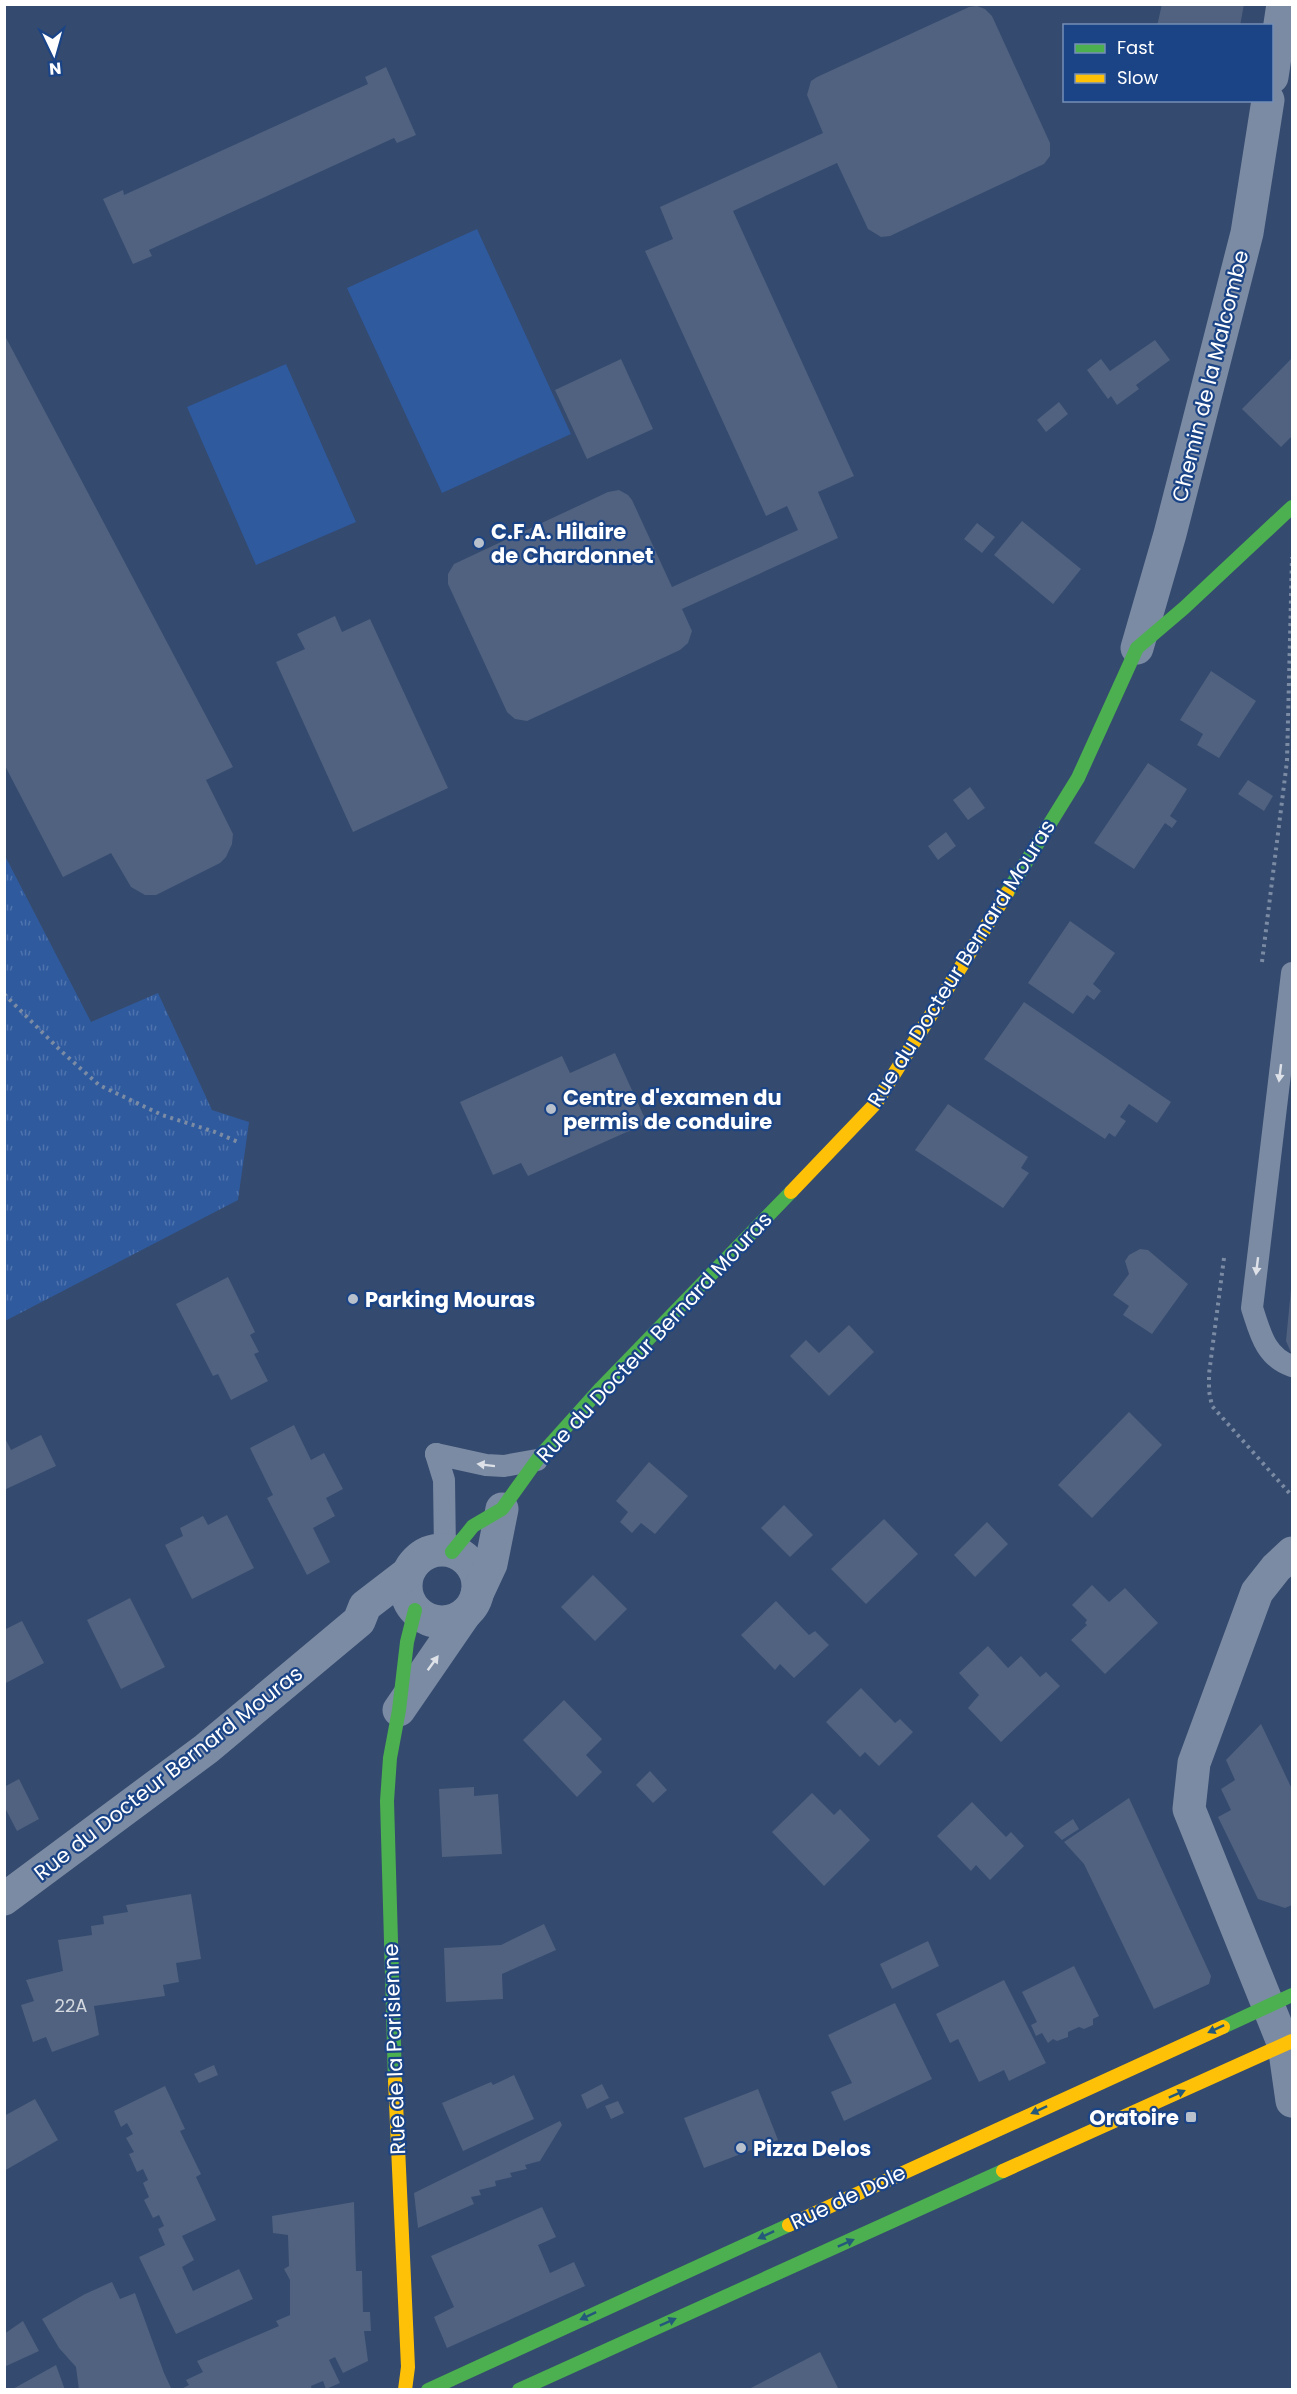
<svg xmlns="http://www.w3.org/2000/svg" width="1297" height="2394" font-family="Poppins,sans-serif">
  <style>
    .grass { fill: url(#grass-tufts) }
    .garden { fill: #2f5a9e }
    .building { fill: #506280 }
    .lines { fill: none; stroke-linecap: round; stroke-linejoin: round }
    .path { stroke: #7b8ba4; stroke-width: 4; stroke-dasharray: 3 4.5; stroke-linecap: butt }
    .lane { stroke: #7b8ba4; stroke-width: 22 }
    .street { stroke: #7b8ba4; stroke-width: 33 }
    .fast { stroke: #4caf50; stroke-width: 14 }
    .slow { stroke: #ffc107; stroke-width: 14 }
    .oneway { fill: #dee2e8 }
    .oneway2 { fill: #25597c }
    .poi-dot { fill: #b8c0cc; stroke: #1b4487; stroke-width: 2 }
    .labels { text-anchor: middle; dominant-baseline: central; stroke-width: 4.5; stroke-linejoin: round; paint-order: stroke }
    .number-label { font-size: 18px; fill: #d3d8df }
    .street-label { font-size: 21px; fill: #fff; stroke: #1b4487 }
    .poi-label { font-size: 21px; font-weight: bold; fill: #fff; stroke: #1b4487; text-anchor: start }
  </style>
  <defs>
    <pattern id="grass-tufts" width="24" height="20" patternUnits="userSpaceOnUse" patternTransform="scale(1.5)"><rect width="24" height="20" fill="#2f5a9e"/><path d="M3 7l-1-3M5 7V3M7 7l1-3M15 17l-1-3M17 17v-4M19 17l1-3" fill="none" stroke="#4e73ad"/></pattern>
  </defs>
  <rect width="100%" height="100%" fill="#344a6e"/>
  <!-- grass -->
  <path class="grass" d="M4,854L91,1022L158,993L212,1110L249,1122L238,1200L5,1321Z"/>
  <!-- garden -->
  <g class="garden">
    <path d="M477,229L571,434L442,493L347,288Z"/>
    <path d="M286,364L356,522L256,565L187,407Z"/>
  </g>
  <!-- building -->
  <g class="building">
    <path d="M1162,4L1172,6L1244,4L1240,26H1157Z"/>
    <path d="M977,6L985,9L992,16L1050,143V156L1044,164L890,236L881,237L868,229L837,163L733,211L854,476L818,492L838,538L682,609L692,631L688,643L680,650L527,721L515,719L507,712L448,584V574L454,564L608,492L619,490L628,495L632,500L672,587L798,530L787,506L766,516L645,251L673,239L660,207L823,133L807,95L811,81L817,77L969,7Z"/>
    <path d="M386,67L416,135L397,143L394,138L149,250L152,256L133,264L103,199L123,190L124,195L368,84L365,77Z"/>
    <path d="M4,334L233,767L206,780L233,834L232,844L226,857L220,863L156,895H145L131,887L111,853L63,877L4,764Z"/>
    <path d="M1155,340L1170,360L1136,385L1139,389L1117,405L1111,396L1108,399L1087,370L1101,359L1110,371Z"/>
    <path d="M1292,358V436L1281,447L1242,409Z"/>
    <path d="M621,359L653,429L587,459L555,390Z"/>
    <path d="M1059,402L1068,414L1046,432L1037,420Z"/>
    <path d="M1022,521L1081,569L1053,604L994,555Z"/>
    <path d="M977,523L995,537L982,553L964,539Z"/>
    <path d="M335,616L342,632L370,619L448,788L353,832L276,662L305,649L297,634Z"/>
    <path d="M1211,671L1256,701L1219,758L1197,745L1203,734L1180,720Z"/>
    <path d="M1148,763L1187,789L1170,816L1177,821L1172,828L1165,823L1134,869L1094,843Z"/>
    <path d="M1248,780L1273,796L1264,811L1238,794Z"/>
    <path d="M970,787L985,808L968,820L953,800Z"/>
    <path d="M946,832L956,846L938,860L928,846Z"/>
    <path d="M1070,921L1115,953L1093,984L1101,991L1094,1000L1087,995L1073,1014L1028,983Z"/>
    <path d="M1024,1002L1171,1102L1157,1123L1129,1104L1120,1117L1126,1121L1115,1137L1109,1133L1105,1139L984,1059Z"/>
    <path d="M615,1053L647,1123L528,1176L521,1163L493,1175L460,1102L562,1056L570,1073Z"/>
    <path d="M948,1104L1028,1157L1021,1168L1029,1173L1003,1208L915,1150Z"/>
    <path d="M1140,1249L1148,1250L1188,1284L1152,1334L1123,1315L1129,1306L1113,1295L1129,1274L1125,1261L1129,1255Z"/>
    <path d="M228,1277L255,1332L250,1335L259,1352L254,1354L268,1381L231,1400L218,1374L213,1376L176,1304Z"/>
    <path d="M1291,1289H1292V1355L1286,1341Z"/>
    <path d="M849,1325L874,1352L829,1396L790,1356L806,1340L819,1353Z"/>
    <path d="M1129,1412L1162,1445L1092,1518L1058,1485Z"/>
    <path d="M294,1425L311,1460L324,1453L343,1489L326,1498L335,1516L313,1528L330,1562L307,1575L267,1498L273,1495L250,1448Z"/>
    <path d="M41,1435L56,1466L4,1490V1436L11,1450Z"/>
    <path d="M649,1462L688,1496L655,1534L641,1523L632,1533L620,1522L628,1512L616,1501Z"/>
    <path d="M784,1505L813,1535L790,1557L761,1528Z"/>
    <path d="M227,1515L254,1568L192,1599L165,1545L183,1536L180,1528L203,1516L208,1525Z"/>
    <path d="M884,1519L918,1554L866,1604L831,1569Z"/>
    <path d="M987,1522L1008,1544L975,1577L954,1555Z"/>
    <path d="M593,1575L627,1609L595,1641L561,1607Z"/>
    <path d="M1092,1585L1109,1602L1125,1588L1158,1623L1105,1674L1071,1640L1087,1625L1085,1623L1087,1620L1072,1605Z"/>
    <path d="M130,1598L165,1667L121,1689L87,1620Z"/>
    <path d="M776,1601L809,1635L815,1631L829,1645L794,1678L780,1664L775,1670L741,1635Z"/>
    <path d="M22,1621L44,1663L4,1684V1630Z"/>
    <path d="M988,1646L1008,1668L1021,1656L1040,1677L1046,1672L1060,1686L1001,1742L968,1708L979,1695L959,1673Z"/>
    <path d="M861,1688L895,1723L900,1719L913,1732L879,1766L865,1752L860,1757L826,1722Z"/>
    <path d="M564,1700L602,1739L586,1755L602,1772L577,1797L523,1740Z"/>
    <path d="M1261,1724L1292,1789V1905L1285,1908L1258,1899L1218,1817L1231,1810L1221,1789L1235,1780L1226,1760Z"/>
    <path d="M650,1771L667,1790L653,1803L636,1785Z"/>
    <path d="M19,1779L39,1819L17,1831L4,1806V1787Z"/>
    <path d="M474,1787V1796L498,1794L502,1854L442,1857L439,1789Z"/>
    <path d="M812,1793L834,1815L840,1809L870,1840L824,1886L772,1832Z"/>
    <path d="M1129,1798L1211,1976L1209,1984L1154,2009L1084,1864L1064,1842Z"/>
    <path d="M972,1802L1006,1837L1011,1832L1024,1846L990,1880L976,1865L971,1871L937,1836Z"/>
    <path d="M1073,1819L1079,1829L1062,1840L1054,1832Z"/>
    <path d="M191,1894L201,1959L176,1963L179,1982L163,1985L165,1996L94,2006L99,2035L52,2052L46,2037L33,2042L21,2005L34,2001L26,1980L63,1971L58,1940L92,1935L91,1926L104,1924L103,1916L128,1912L126,1905Z"/>
    <path d="M544,1924L556,1950L502,1974L503,1999L446,2002L444,1948L501,1945Z"/>
    <path d="M928,1941L939,1966L892,1989L880,1964Z"/>
    <path d="M1074,1966L1099,2016L1093,2019V2025L1084,2029L1079,2027L1068,2032V2037L1057,2041L1053,2039L1048,2043L1042,2033L1036,2036L1031,2025L1037,2022L1022,1992Z"/>
    <path d="M1004,1980L1046,2063L1009,2081L1004,2070L979,2082L958,2039L950,2043L936,2014Z"/>
    <path d="M895,2003L932,2079L844,2121L831,2092L852,2083L828,2035Z"/>
    <path d="M214,2065L218,2075L199,2083L194,2074Z"/>
    <path d="M514,2075L534,2119L463,2151L442,2103L491,2082L493,2085Z"/>
    <path d="M602,2084L609,2098L587,2109L581,2095Z"/>
    <path d="M165,2086L185,2129L180,2131L201,2174L196,2177L216,2220L182,2236L194,2260L182,2267L193,2291L239,2269L253,2299L176,2334L139,2257L165,2245L158,2229L164,2226L159,2215L153,2218L144,2200L149,2197L143,2183L148,2180L143,2169L137,2172L129,2154L134,2152L126,2138L133,2134L127,2123L121,2127L114,2111Z"/>
    <path d="M758,2089L778,2140L704,2168L684,2118Z"/>
    <path d="M35,2099L58,2140L4,2171V2116Z"/>
    <path d="M618,2101L624,2113L611,2119L605,2106Z"/>
    <path d="M560,2121L562,2125L540,2161L525,2165L527,2169L510,2173L512,2177L495,2181L496,2186L479,2190L481,2195L471,2197L474,2204L418,2228L414,2193Z"/>
    <path d="M354,2202L356,2271H362L363,2312H370L371,2331H364L368,2361L343,2373L335,2357L329,2360L340,2383L326,2389L323,2381L311,2386L312,2390H179L189,2385L186,2380L203,2372L197,2361L279,2326L276,2321L290,2315V2280L284,2269L289,2266L288,2235L273,2233L272,2216Z"/>
    <path d="M542,2207L556,2237L538,2245L550,2273L574,2262L585,2286L447,2348L434,2317L454,2307L431,2256Z"/>
    <path d="M112,2282L120,2299L135,2293L164,2373L172,2390H79L76,2367L59,2348L42,2319L85,2294Z"/>
    <path d="M23,2321L39,2351L4,2367V2334Z"/>
    <path d="M820,2352L839,2390H747Z"/>
    <path d="M56,2365L65,2390H11Z"/>
  </g>
  <g class="lines">
    <!-- path -->
    <g class="path">
      <path d="M1262,962L1287,761L1292,557"/>
      <path d="M4,994L61,1051L99,1085L162,1115L215,1132L238,1142"/>
      <path d="M1224,1258L1209,1374V1391L1212,1406L1292,1496"/>
    </g>
    <!-- lane -->
    <g class="lane">
      <path d="M1292,973L1252,1308C1260,1332 1265,1357 1292,1366"/>
      <path d="M436,1454L486,1465L504,1466L537,1460"/>
      <path d="M436,1454L444,1480L445,1551"/>
    </g>
    <!-- street -->
    <g class="street">
      <path d="M1272,77L1283,4"/>
      <path d="M1137,648L1170,534L1247,233L1268,100"/>
      <circle cx="442" cy="1586" r="36"/>
      <path d="M1292,1553L1276,1568L1257,1592L1194,1763L1189,1809L1284,2045L1292,2101"/>
      <path d="M477,1594L491,1564L502,1509"/>
      <path d="M399,1710L465,1614"/>
      <path d="M4,1899L206,1749L359,1621L365,1606L408,1573"/>
    </g>
    <!-- fast -->
    <g class="fast">
      <path d="M1007,893L1078,778L1137,648L1184,608L1292,507"/>
      <path d="M452,1552L473,1526L502,1509L540,1456L601,1388L791,1192"/>
      <path d="M1223,2027L1292,1995"/>
      <path d="M395,2081L387,1801L390,1758L399,1710L407,1642L415,1610"/>
      <path d="M428,2390L789,2225"/>
      <path d="M519,2390L1003,2171"/>
    </g>
    <!-- slow -->
    <g class="slow">
      <path d="M791,1192L876,1103L1007,893"/>
      <path d="M395,2081L408,2367L405,2390"/>
      <path d="M1003,2171L1292,2041"/>
      <path d="M789,2225L1223,2027"/>
    </g>
  </g>
  <!-- one-way arrows -->
  <defs><path id="oneway-solid" d="M-6-.8H1V-3.2L6.5 0L1 3.2V.8H-6Z" transform="scale(1.5)"/></defs>
  <g class="oneway">
    <use href="#oneway-solid" transform="translate(1280 1073) rotate(97)"/>
    <use href="#oneway-solid" transform="translate(1257 1266) rotate(97)"/>
    <use href="#oneway-solid" transform="translate(486 1465) rotate(-173)"/>
    <use href="#oneway-solid" transform="translate(433 1663) rotate(-54)"/>
  </g>
  <g class="oneway2">
    <use href="#oneway-solid" transform="translate(1216 2029) rotate(155)"/>
    <use href="#oneway-solid" transform="translate(1177 2094) rotate(-24)"/>
    <use href="#oneway-solid" transform="translate(1039 2110) rotate(155)"/>
    <use href="#oneway-solid" transform="translate(766 2235) rotate(155)"/>
    <use href="#oneway-solid" transform="translate(846 2243) rotate(-24)"/>
    <use href="#oneway-solid" transform="translate(588 2316) rotate(155)"/>
    <use href="#oneway-solid" transform="translate(668 2322) rotate(-24)"/>
  </g>
  <!-- markers -->
  <g class="poi-dot">
    <circle cx="479" cy="543" r="6"/>
    <circle cx="551" cy="1109" r="6"/>
    <circle cx="353" cy="1299" r="6"/>
    <rect x="1185" y="2111" width="12" height="12" rx="3"/>
    <circle cx="741" cy="2148" r="6"/>
  </g>
  <g class="labels">
    <!-- number labels -->
    <g class="number-label">
      <text x="71" y="2005">22A</text>
    </g>
    <!-- street labels -->
    <g class="street-label">
      <text transform="translate(1210 376) rotate(-76)">Chemin de la Malcombe</text>
      <text transform="translate(961 963) rotate(-58)">Rue du Docteur Bernard Mouras</text>
      <text transform="translate(654 1337) rotate(-47)">Rue du Docteur Bernard Mouras</text>
      <text transform="translate(168 1773) rotate(-38)">Rue du Docteur Bernard Mouras</text>
      <text transform="translate(394 2049) rotate(-92)">Rue de la Parisienne</text>
      <text transform="translate(848 2197) rotate(-25)">Rue de Dole</text>
    </g>
    <!-- poi labels -->
    <g class="poi-label">
      <text x="491" y="531">C.F.A. Hilaire<tspan x="491" dy="24">de Chardonnet</tspan></text>
      <text x="563" y="1097">Centre d'examen du<tspan x="563" dy="24">permis de conduire</tspan></text>
      <text x="365" y="1299">Parking Mouras</text>
      <text x="1179" y="2117" text-anchor="end">Oratoire</text>
      <text x="753" y="2148">Pizza Delos</text>
    </g>
  </g>
  <!-- border -->
  <rect width="1297" height="2394" fill="none" stroke="#ffffff" stroke-width="12"/>
  <!-- legend -->
  <rect x="1063" y="24" width="210" height="78" fill="#1b4487" stroke="#768fb7" stroke-width="1.5"/>
  <rect x="1075" y="44" width="30" height="9" fill="#4caf50" stroke="#768fb7" stroke-width="1.5"/>
  <text x="1117" y="54" font-size="18" fill="#ffffff">Fast</text>
  <rect x="1075" y="74" width="30" height="9" fill="#ffc107" stroke="#768fb7" stroke-width="1.5"/>
  <text x="1117" y="84" font-size="18" fill="#ffffff">Slow</text>
  <!-- north arrow -->
  <g transform="translate(54 54) rotate(175)" stroke="#1b4487" stroke-width="4.5" paint-order="stroke">
  <path d="M0-4.5L10 22L0 15L-10 22Z" fill="#ffffff"/>
  <text y="-9" font-size="16" font-weight="bold" text-anchor="middle" fill="#ffffff">N</text>
  </g>
</svg>
